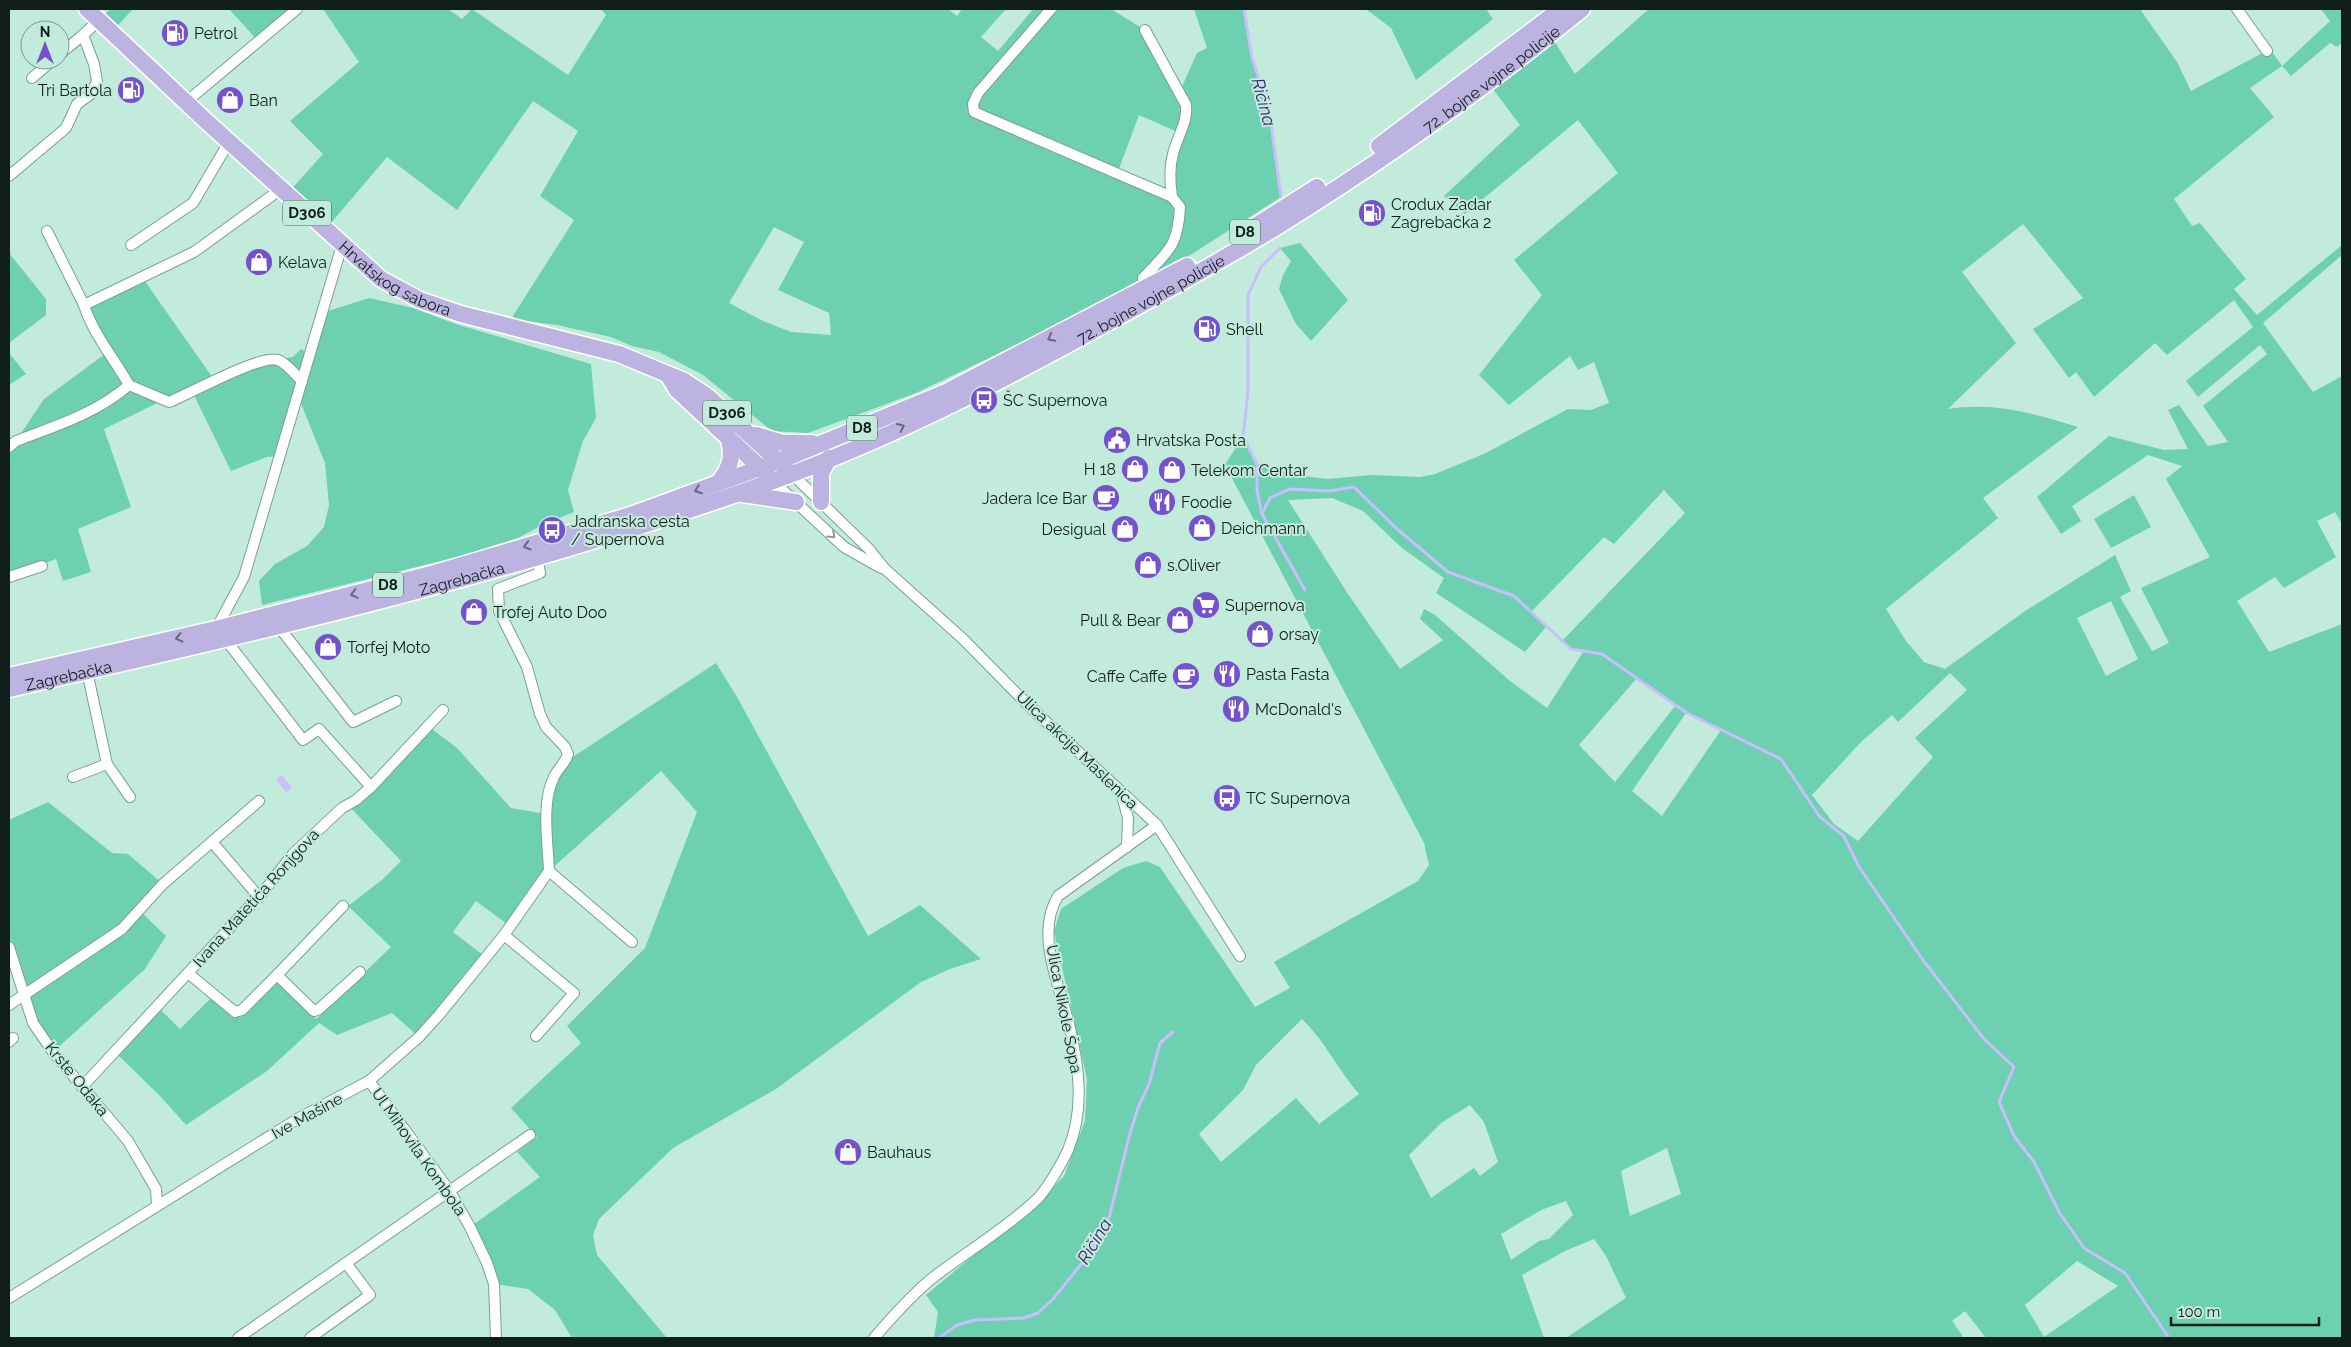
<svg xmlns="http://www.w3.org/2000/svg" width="2351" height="1347" font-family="Raleway,sans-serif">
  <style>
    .green { fill: #6dd0b0; fill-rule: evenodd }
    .water { fill: #cabefe }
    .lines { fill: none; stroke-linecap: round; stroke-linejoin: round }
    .stream { stroke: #cabefe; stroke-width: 3 }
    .minor-casing { stroke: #7aa092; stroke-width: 12 }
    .primary-casing { stroke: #fff; stroke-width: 19 }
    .minor { stroke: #fff; stroke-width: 10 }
    .primary { stroke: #bdb3e1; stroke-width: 16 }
    .oneway { stroke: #66687d }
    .oneway2 { stroke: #939a98 }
    .labels { text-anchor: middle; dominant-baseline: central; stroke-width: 4; stroke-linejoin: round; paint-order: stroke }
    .shield { fill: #c3ebdc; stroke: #455c54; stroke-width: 1 }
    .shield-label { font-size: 15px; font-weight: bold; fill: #0f1e19 }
    .poi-label { font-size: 16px; fill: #0f1e19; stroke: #c3ebdc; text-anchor: start }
    .street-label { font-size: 16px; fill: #0f1e19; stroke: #c3ebdc }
    .water-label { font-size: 18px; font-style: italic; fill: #3b1c74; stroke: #c3ebdc }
  </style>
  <rect width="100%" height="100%" fill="#c3ebdc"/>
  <!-- green -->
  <g class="green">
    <path d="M110,9H133L112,32L99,20Z"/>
    <path d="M229,9H298L258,41Z"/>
    <path d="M323,9H448L462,19L472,9L568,75L606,15L601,9H948L957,16L962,9H1006L981,37L998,51L1033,9H1111L1145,30L1180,91L1197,53L1207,48L1194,9H1247L1244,11L1252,58L1269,109L1281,197L1170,268L1067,321L916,393L808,433L772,431L703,375L659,352L632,346L611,337L557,325L511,319L574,220L540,196L578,131L533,101L457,210L387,157L325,230L287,194L323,154L290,121L359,62ZM1139,115L1180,133L1172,197L1117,174ZM774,227L804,242L778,290L829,313L831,335L791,332L761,320L729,303Z"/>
    <path d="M1366,9H1486L1493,19L1416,80L1391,28Z"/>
    <path d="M1649,9H2140L2177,62L2191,91L2270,49L2282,66L2330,21L2321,9H2342V43L2337,47L2330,43L2291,76L2282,66L2250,88L2274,117L2174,199L2192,226L2200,223L2246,279L2234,289L2257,315L2342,245V255L2263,323L2313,392L2342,376V524L2335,512L2317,521L2336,557L2284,588L2275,577L2237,601L2269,652L2342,624V1338H1986L1965,1311L1952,1321L1964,1338H1566L1626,1298L1606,1256L1594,1239L1565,1251L1522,1275L1544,1338H934L938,1312L926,1295L1046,1195L1064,1176L1085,1121L1087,1079L1054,931L1061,909L1123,868L1146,861L1160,867L1255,1007L1290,988L1274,962L1418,881L1429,865L1424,843L1225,465L1243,436L1258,464L1296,475L1328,479L1371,475L1420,477L1435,474L1486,453L1568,409L1591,410L1609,403L1594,362L1578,370L1570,356L1509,405L1479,375L1542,295L1514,260L1618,173L1578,120L1465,214L1444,196L1520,125L1492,88L1553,39L1575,74ZM2023,224L2083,298L2033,329L2069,378L2076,372L2094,397L2155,343L2167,355L2234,300L2253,327L2186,381L2198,397L2260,345L2267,354L2203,406L2228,442L2208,446L2179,405L2168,410L2188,449L2164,450L2109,436L2037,497L2061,534L2081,521L2072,506L2148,455L2182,466L2166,479L2210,557L2141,588L2169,643L2152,651L2120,597L2131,591L2115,555L2025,611L1945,669L1924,662L1906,641L1886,609L1998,518L1983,498L2078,427C2034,413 1993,402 1948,409L2016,343L1962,272ZM1664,490L1685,513L1562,641L1571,649L1583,652L1547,708L1510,681L1435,615L1424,609L1420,619L1443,640L1400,669L1348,594L1288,500L1332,498L1363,511L1402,548L1444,578L1436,593L1525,652L1546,627L1531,612L1604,537L1614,544ZM2111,601L2138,659L2106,676L2077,618ZM1950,673L1967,690L1915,738L1933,757L1858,841L1834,824L1812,795L1861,742L1892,715L1898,722ZM1637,678L1676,705L1615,782L1579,745ZM1686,713L1721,730L1662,816L1632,791ZM1302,1019C1325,1041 1338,1070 1359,1094L1319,1124L1296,1098L1221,1162L1199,1134L1243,1090L1256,1065ZM1470,1105L1484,1122L1498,1162L1480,1176L1474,1168L1431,1198L1409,1155L1441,1123ZM1667,1148L1681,1194L1630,1216L1621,1171ZM1566,1201L1573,1215L1549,1239L1539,1241L1511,1260L1501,1234L1541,1210ZM2077,1261L2118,1286L2044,1337L2025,1305Z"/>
    <path d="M1300,243L1348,300L1311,341L1296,324L1279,289L1283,275L1291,261L1280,248Z"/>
    <path d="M9,253L46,299V315L9,343Z"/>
    <path d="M142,277L215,381L254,363L293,357L301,349L310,354L322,313L369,298L413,308L456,324L591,364L596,418L583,441L568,490L574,512L542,525L518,538L457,557L262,605L259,581L275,564L307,546L324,527L329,505L325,463L298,396L280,456L267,457L231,471L190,387L104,429L131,507L78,529L91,572L63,581L56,559L12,576L9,570V447L16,441L44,399L109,351L84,305Z"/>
    <path d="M9,353L26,374L9,385Z"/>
    <path d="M2134,495L2151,527L2111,548L2094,519Z"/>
    <path d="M716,663L737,697L868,936L920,905L981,959L950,969L921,982L776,1089L673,1148L599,1219L593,1235L597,1255L667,1338H572L555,1310L528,1289L494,1284L470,1227L540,1177L517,1152L537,1137L511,1108L581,1043L567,1026L645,948L697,812L661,771L549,871L511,927L476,901L453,932L487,958L419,1037L392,1013L337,1035L319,1023L267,1071L186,1125L162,1098L115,1052L157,1006L180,1029L211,998L235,1012L277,975L316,1019L391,947L348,906L383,879L401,861L348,805L428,726L457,748L511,808L546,814L547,804L565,762Z"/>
    <path d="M48,802L112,853L128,854L163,884L139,910L166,936L145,969L53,1052L33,1023L9,947V820Z"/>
  </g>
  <!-- water -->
  <path class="water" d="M282,775L292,788L286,792L276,779Z"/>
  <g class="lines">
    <!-- stream -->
    <g class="stream">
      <path d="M1244,9L1252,58L1269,109L1281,197"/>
      <path d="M1280,248L1261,267L1248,295V392L1243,436L1257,464V491L1262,514L1305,590"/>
      <path d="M1262,514L1270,498L1290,489L1329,491L1354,487L1396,528L1448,572L1514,596L1571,649L1602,654L1687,713L1781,759L1820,817L1844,836L1859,867L1923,960L1984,1039L2014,1067L1999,1102L2014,1136L2034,1162L2059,1212L2084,1248L2125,1273L2169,1338"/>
      <path d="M939,1338L957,1325L975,1320L1024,1318L1038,1313L1053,1299L1087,1257L1108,1222L1130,1133L1138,1108L1149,1084L1160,1043L1173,1032"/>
    </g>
    <defs>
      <g id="minor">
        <path d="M1051,9L978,93L973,104L974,112L1172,197L1180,207C1178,247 1168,251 1143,278L1146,289"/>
        <path d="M2237,9L2267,51"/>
        <path d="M1145,30L1186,105C1188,122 1177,137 1173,154C1169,168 1170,183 1172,197"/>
        <path d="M60,54L83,35"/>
        <path d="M32,78L53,60"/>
        <path d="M186,102L297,9"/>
        <path d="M9,176L66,128L77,104L91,94L97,81L94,64L83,35L99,20"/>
        <path d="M47,231L84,305"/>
        <path d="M131,245L193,203L229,142"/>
        <path d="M129,385L169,402C189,394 261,354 278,360C287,363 295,375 302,381"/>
        <path d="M9,447L16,441C56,426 97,413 129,385C114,358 93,334 84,305L194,252L281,189"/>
        <path d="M792,474L869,549L885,569L963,639L1028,705L1157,825L1240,956"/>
        <path d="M773,481L844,547L881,568"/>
        <path d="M537,556L540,573L498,589L499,611L527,667L540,714L546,727L565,747L568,754C565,764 558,768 554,777C541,801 548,844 549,871"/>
        <path d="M9,577L42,566"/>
        <path d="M279,627L353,722L396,701"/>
        <path d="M216,629L244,577L342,245"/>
        <path d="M226,640L303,740L319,729L371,787"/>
        <path d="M87,671L107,764L130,797"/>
        <path d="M73,777L107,764"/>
        <path d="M1121,792L1128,818L1127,847"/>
        <path d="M212,842L259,897"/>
        <path d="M549,871L632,942"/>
        <path d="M504,935L574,993L536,1036"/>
        <path d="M9,947L33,1023L53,1052L128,1141L156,1189L157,1205"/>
        <path d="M188,973L235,1012L242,1010L277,975L314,1011L319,1009L360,972"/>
        <path d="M277,975L343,906"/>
        <path d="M9,1005L122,929L163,884L259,801"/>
        <path d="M9,1042L13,1038"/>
        <path d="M369,1081L449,1190L470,1227L487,1263L494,1284L496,1338"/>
        <path d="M82,1087L264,891L293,854L342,808L356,800L371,787L443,710"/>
        <path d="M9,1298L299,1118L369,1081L419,1037L439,1015L504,935L549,871"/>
        <path d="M238,1338L530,1135"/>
        <path d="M310,1338L370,1295L346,1263"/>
        <path d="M874,1338C892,1317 913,1293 935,1276C968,1251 1005,1229 1035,1201C1045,1193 1062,1163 1068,1150C1085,1110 1079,1066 1069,1024C1059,984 1035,934 1058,896L1157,825"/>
      </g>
      <g id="primary">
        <path id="s1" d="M87,9L206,121L381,279L420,300L461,314L619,354L684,381L708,397L785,467"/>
        <path d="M1379,146L1561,9"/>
        <path d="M1243,234L1317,187"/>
        <path d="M668,375L677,390L767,474"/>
        <path d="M756,435L783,443H812"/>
        <path d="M719,482C732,466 734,453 727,434"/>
        <path d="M742,494L796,502"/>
        <path d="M821,502V473L829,458"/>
        <path d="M9,676L216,629L435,573L628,516L779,461L944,393L1187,266"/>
        <path id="s2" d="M9,689C266,631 524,571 773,481C890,439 1002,381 1111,321C1167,290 1223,260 1278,226C1383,161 1486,87 1582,9"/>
      </g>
    </defs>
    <!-- minor casing -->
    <use href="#minor" class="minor-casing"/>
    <!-- primary casing -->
    <use href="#primary" class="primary-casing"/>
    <!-- minor -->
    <use href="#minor" class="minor"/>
    <!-- primary -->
    <use href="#primary" class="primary"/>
  </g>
  <!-- one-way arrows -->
  <defs><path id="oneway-chevron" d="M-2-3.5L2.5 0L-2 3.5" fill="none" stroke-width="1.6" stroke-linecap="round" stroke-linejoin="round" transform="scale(1.25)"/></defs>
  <g class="oneway">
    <use href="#oneway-chevron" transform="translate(1051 338) rotate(152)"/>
    <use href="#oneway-chevron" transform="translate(901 427) rotate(-25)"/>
    <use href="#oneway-chevron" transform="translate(698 490) rotate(160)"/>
    <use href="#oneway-chevron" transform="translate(527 546) rotate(164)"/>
    <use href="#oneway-chevron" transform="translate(354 594) rotate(166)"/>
    <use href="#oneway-chevron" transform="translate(179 638) rotate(167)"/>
  </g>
  <use class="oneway2" href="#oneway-chevron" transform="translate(832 535) rotate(43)"/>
  <!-- icons -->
  <defs>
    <symbol id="fuel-disc" viewBox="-11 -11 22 22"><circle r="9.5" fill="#7552cb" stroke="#c3ebdc"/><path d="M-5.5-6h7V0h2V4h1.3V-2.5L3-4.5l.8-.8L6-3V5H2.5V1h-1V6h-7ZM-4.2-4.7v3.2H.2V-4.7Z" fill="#fff"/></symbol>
    <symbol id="shop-disc" viewBox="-11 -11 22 22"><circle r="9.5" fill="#7552cb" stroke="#c3ebdc"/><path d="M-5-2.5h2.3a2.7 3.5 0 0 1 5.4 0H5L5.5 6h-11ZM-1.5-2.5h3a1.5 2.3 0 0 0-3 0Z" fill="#fff"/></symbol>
    <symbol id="bus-disc" viewBox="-11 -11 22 22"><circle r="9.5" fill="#7552cb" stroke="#c3ebdc"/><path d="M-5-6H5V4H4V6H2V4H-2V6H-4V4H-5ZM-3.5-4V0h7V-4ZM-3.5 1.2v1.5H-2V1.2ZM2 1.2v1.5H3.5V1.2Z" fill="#fff"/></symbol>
    <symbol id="civic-disc" viewBox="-11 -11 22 22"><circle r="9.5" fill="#7552cb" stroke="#c3ebdc"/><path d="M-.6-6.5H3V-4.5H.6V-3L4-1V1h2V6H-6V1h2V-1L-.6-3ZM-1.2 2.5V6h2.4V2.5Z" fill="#fff"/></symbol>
    <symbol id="cafe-disc" viewBox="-11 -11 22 22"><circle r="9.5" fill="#7552cb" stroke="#c3ebdc"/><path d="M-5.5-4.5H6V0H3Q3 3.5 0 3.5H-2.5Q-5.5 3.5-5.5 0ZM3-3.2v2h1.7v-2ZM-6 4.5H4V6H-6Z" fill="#fff"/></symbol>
    <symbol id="restaurant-disc" viewBox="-11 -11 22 22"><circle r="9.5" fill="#7552cb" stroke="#c3ebdc"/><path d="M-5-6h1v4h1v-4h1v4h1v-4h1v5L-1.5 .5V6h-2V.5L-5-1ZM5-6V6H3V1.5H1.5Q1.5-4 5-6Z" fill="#fff"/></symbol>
    <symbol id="supermarket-disc" viewBox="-11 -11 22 22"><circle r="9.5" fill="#7552cb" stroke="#c3ebdc"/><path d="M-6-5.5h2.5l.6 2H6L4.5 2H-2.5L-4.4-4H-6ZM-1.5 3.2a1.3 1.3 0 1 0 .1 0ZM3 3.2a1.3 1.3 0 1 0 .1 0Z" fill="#fff"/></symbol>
  </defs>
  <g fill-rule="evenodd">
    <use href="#fuel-disc" x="159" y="17" width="32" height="32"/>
    <use href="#fuel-disc" x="115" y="74" width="32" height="32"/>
    <use href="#shop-disc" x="214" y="84" width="32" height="32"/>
    <use href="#fuel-disc" x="1356" y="197" width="32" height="32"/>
    <use href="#shop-disc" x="243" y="246" width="32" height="32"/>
    <use href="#fuel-disc" x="1191" y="313" width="32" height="32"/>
    <use href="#bus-disc" x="968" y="384" width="32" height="32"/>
    <use href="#civic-disc" x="1101" y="424" width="32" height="32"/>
    <use href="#shop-disc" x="1119" y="453" width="32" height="32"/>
    <use href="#shop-disc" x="1156" y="454" width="32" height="32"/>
    <use href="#cafe-disc" x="1090" y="482" width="32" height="32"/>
    <use href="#restaurant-disc" x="1146" y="486" width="32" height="32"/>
    <use href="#shop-disc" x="1186" y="512" width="32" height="32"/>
    <use href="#shop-disc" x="1109" y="513" width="32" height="32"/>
    <use href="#bus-disc" x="536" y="514" width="32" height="32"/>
    <use href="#shop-disc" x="1132" y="549" width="32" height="32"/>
    <use href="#supermarket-disc" x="1190" y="589" width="32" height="32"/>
    <use href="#shop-disc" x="458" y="596" width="32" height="32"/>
    <use href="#shop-disc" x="1164" y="604" width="32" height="32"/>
    <use href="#shop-disc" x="1244" y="618" width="32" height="32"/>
    <use href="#shop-disc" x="312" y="631" width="32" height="32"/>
    <use href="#restaurant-disc" x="1211" y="658" width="32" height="32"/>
    <use href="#cafe-disc" x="1170" y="660" width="32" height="32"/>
    <use href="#restaurant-disc" x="1220" y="693" width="32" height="32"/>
    <use href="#bus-disc" x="1211" y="782" width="32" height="32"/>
    <use href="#shop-disc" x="832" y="1136" width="32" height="32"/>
  </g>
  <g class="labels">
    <!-- shield labels -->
    <g class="shield">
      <rect x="283" y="200.5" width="48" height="25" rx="4"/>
      <rect x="1230" y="219.5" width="30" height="25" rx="4"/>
      <rect x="703" y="400.5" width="48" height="25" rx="4"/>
      <rect x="847" y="415.5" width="30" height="25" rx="4"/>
      <rect x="373" y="572.5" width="30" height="25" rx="4"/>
    </g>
    <g class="shield-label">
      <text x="307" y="213">D306</text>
      <text x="1245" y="232">D8</text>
      <text x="727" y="413">D306</text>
      <text x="862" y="428">D8</text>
      <text x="388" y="585">D8</text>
    </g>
    <!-- poi labels -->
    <g class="poi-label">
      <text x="194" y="33">Petrol</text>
      <text x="112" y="90" text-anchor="end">Tri Bartola</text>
      <text x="249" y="100">Ban</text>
      <text x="1391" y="204">Crodux Zadar<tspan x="1391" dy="18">Zagrebačka 2</tspan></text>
      <text x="278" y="262">Kelava</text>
      <text x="1226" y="329">Shell</text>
      <text x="1003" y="400">ŠC Supernova</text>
      <text x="1136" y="440">Hrvatska Posta</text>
      <text x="1116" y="469" text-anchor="end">H 18</text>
      <text x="1191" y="470">Telekom Centar</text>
      <text x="1087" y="498" text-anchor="end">Jadera Ice Bar</text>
      <text x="1181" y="502">Foodie</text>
      <text x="571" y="521">Jadranska cesta<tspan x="571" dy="18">/ Supernova</tspan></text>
      <text x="1221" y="528">Deichmann</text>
      <text x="1106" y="529" text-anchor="end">Desigual</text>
      <text x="1167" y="565">s.Oliver</text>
      <text x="1225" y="605">Supernova</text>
      <text x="493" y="612">Trofej Auto Doo</text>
      <text x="1161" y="620" text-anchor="end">Pull &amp; Bear</text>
      <text x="1279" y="634">orsay</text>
      <text x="347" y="647">Torfej Moto</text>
      <text x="1246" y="674">Pasta Fasta</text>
      <text x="1167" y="676" text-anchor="end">Caffe Caffe</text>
      <text x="1255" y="709">McDonald's</text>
      <text x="1246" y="798">TC Supernova</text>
      <text x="867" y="1152">Bauhaus</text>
    </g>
    <!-- street labels -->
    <g class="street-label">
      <text stroke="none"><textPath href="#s2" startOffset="1618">72. bojne vojne policije</textPath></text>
      <text stroke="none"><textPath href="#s1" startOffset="411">Hrvatskog sabora</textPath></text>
      <text stroke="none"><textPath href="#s2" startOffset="1212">72. bojne vojne policije</textPath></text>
      <text stroke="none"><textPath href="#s2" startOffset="466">Zagrebačka</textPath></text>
      <text stroke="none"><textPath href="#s2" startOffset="61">Zagrebačka</textPath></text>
      <text transform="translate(1077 750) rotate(44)">Ulica akcije Maslenica</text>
      <text transform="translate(256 898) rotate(-48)">Ivana Matetića Ronjgova</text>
      <text transform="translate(1064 1009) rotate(79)">Ulica Nikole Šopa</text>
      <text transform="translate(77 1079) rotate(51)">Krste Odaka</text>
      <text transform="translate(307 1116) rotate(-29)">Ive Mašine</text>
      <text transform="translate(419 1152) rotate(55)">Ul Mihovila Kombola</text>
    </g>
    <!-- water labels -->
    <g class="water-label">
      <text transform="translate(1264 102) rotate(75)">Ričina</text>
      <text transform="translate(1094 1241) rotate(-59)">Ričina</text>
    </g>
  </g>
  <!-- border -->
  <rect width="2351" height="1347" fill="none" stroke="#0f1e19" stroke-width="20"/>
  <!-- north arrow -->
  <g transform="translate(45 45)"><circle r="24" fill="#c3ebdc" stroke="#7b998e"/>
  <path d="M0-4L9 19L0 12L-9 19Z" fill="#7552cb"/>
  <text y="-8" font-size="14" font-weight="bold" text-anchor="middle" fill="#0f1e19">N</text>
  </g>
  <!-- scale -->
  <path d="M2171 1317v8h148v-8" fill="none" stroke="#0f1e19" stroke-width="2.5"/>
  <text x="2178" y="1317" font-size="15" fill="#0f1e19" stroke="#c3ebdc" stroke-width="4" paint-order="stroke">100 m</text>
</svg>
